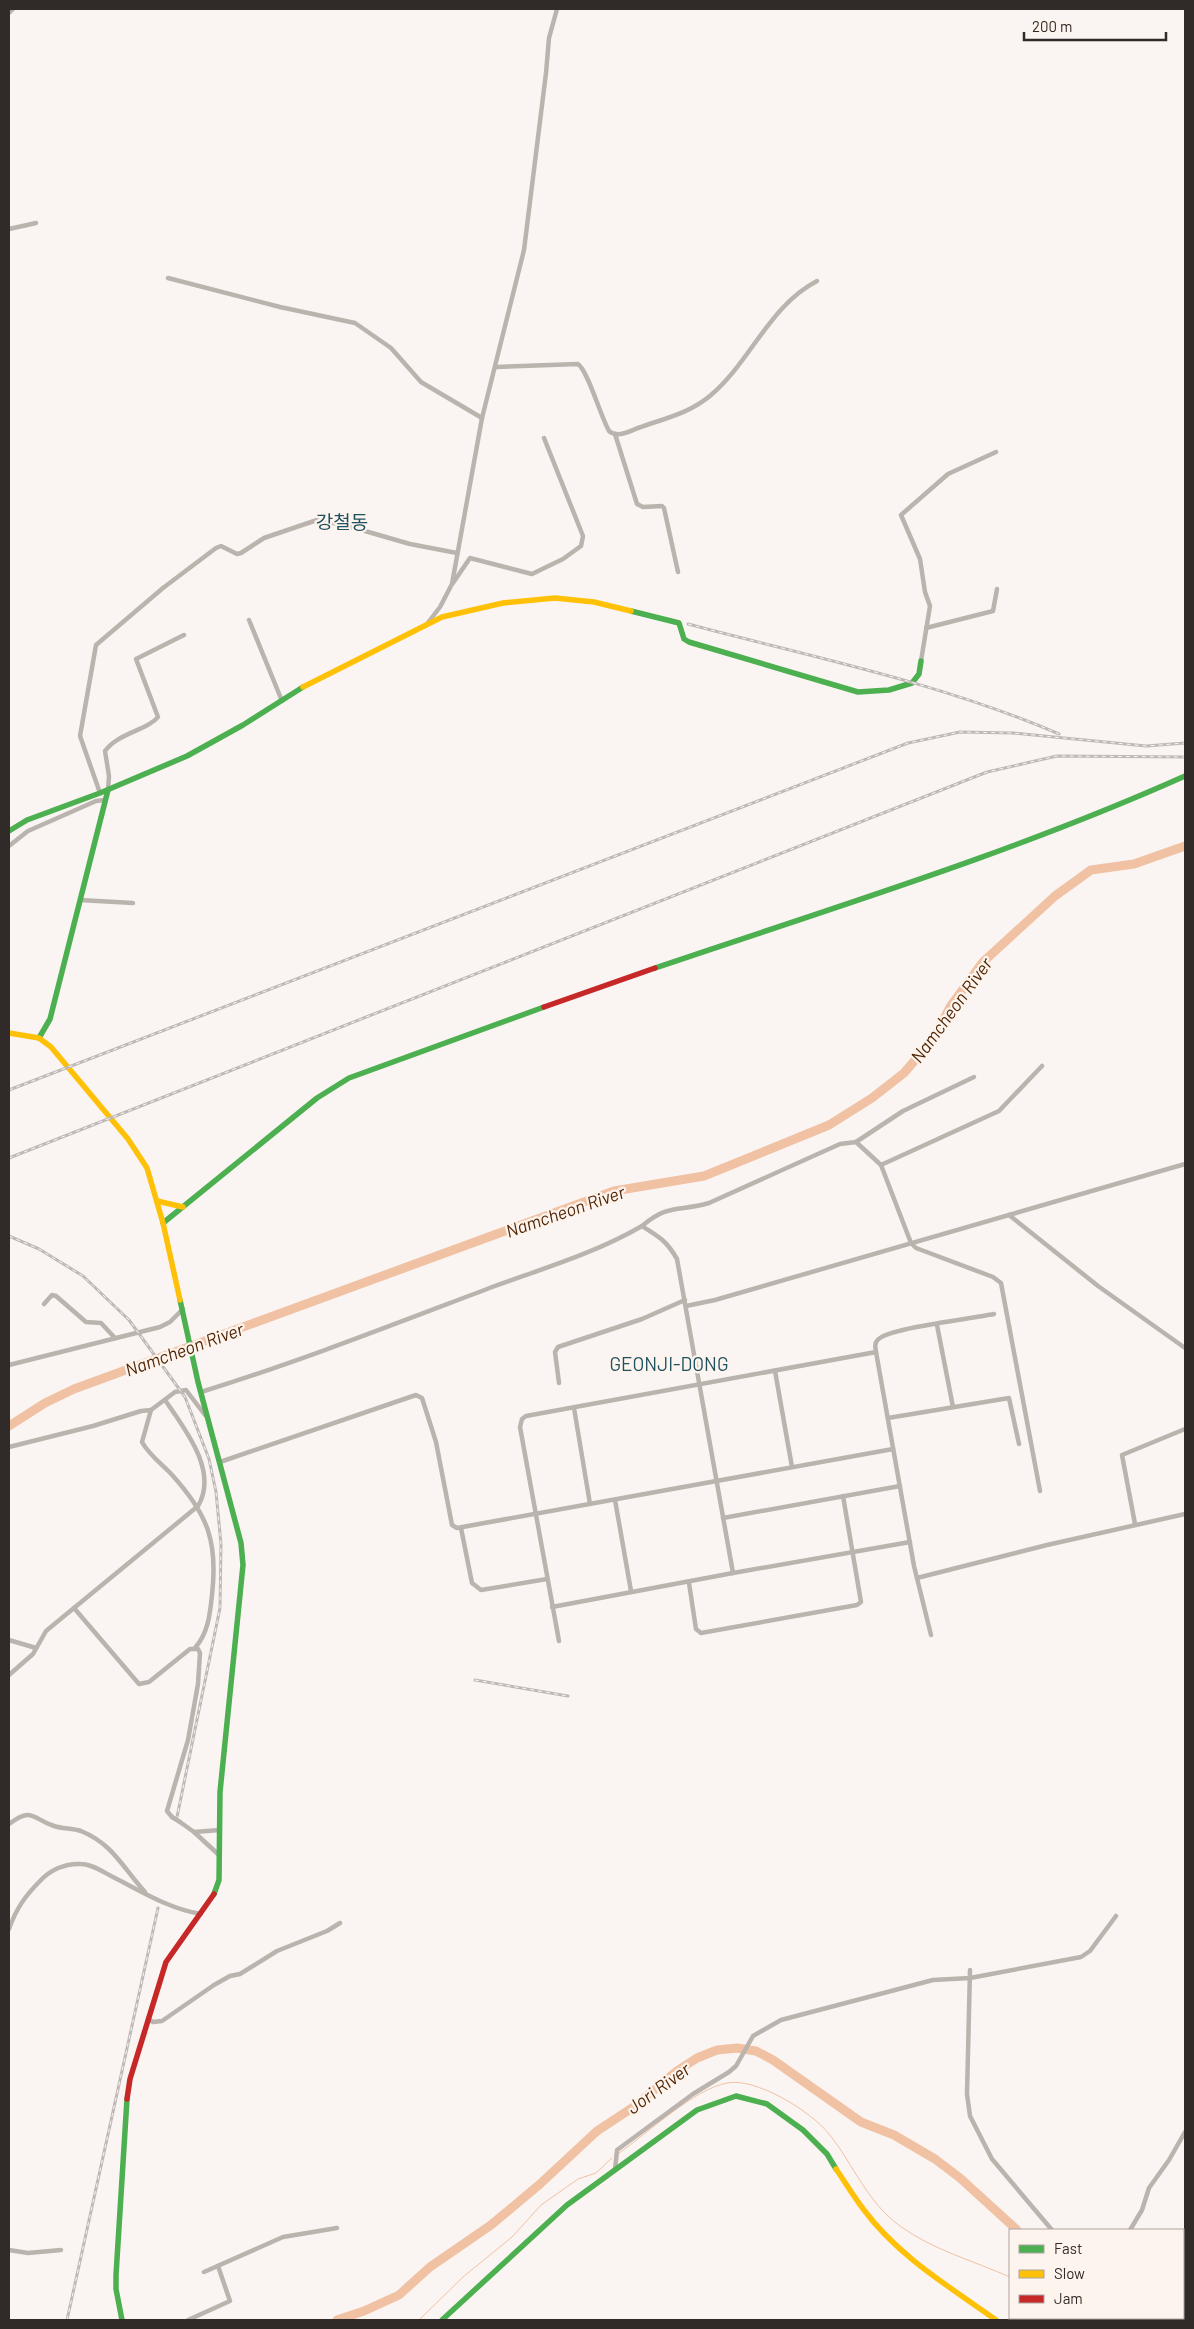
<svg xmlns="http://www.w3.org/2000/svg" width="1194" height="2329" font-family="Barlow,'Noto Sans KR',sans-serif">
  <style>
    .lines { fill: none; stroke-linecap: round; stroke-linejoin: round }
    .stream { stroke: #f1c1a3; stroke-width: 1 }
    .river { stroke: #f1c1a3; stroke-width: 9 }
    .street { stroke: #bbb3ad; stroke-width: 4.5 }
    .fast { stroke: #4caf50; stroke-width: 5.5 }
    .slow { stroke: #ffc107; stroke-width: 5.5 }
    .jam { stroke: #c62828; stroke-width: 5.5 }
    .rail-casing { stroke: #beb9b6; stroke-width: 3 }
    .rail { stroke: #fef4ee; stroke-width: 1; stroke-dasharray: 4; stroke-linecap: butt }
    .street-bridge { stroke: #bbb3ad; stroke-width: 4.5 }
    .labels { text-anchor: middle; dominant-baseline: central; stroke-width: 4.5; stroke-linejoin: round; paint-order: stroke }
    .water-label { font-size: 18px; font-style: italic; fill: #502605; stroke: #fef4ee }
    .quarter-label { font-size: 19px; fill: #1d5161; stroke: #fef4ee }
  </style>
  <rect width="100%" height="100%" fill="#faf5f2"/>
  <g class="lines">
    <!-- stream -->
    <g class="stream">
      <path d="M619,2153C648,2133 694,2089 727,2083C755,2077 811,2111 829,2134C854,2165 866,2201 900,2226C933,2250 974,2261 1010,2277"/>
      <path d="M419,2320L463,2277L512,2237L541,2205L578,2179L596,2173L612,2158"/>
    </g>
    <!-- river -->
    <g class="river">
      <path d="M9,1426L45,1403L74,1389L614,1191L704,1176L829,1125L872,1098L904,1073L934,1038L950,1007L983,962L1055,896L1091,870L1134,864L1185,846"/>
      <path d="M1183,2305H1185"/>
      <path d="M337,2320L364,2311L399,2295L430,2267L491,2225L540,2184L597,2131L635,2106L677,2071L697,2058L717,2050L737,2048L756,2051L773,2060L861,2122L894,2135L935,2159L960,2178L1017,2230"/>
    </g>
    <!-- street -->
    <g class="street">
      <path d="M9,13L13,9"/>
      <path d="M9,229L36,223"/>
      <path d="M168,278L280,307L355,323L391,348L421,382L482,418"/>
      <path d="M496,367L578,364C588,371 600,415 609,431C618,439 631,430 641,427C666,418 690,413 711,395C751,361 769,306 817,281"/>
      <path d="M615,434L637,504L643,507L662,506L664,508L678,572"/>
      <path d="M453,583L470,558L532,574L563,559L581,546L583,536L581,531L544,438"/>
      <path d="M249,620L282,701"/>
      <path d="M427,624L440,607L452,584L482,418L524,250L546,73L549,38L557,9"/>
      <path d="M926,628L993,611L997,589"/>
      <path d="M921,661L930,606L925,592L920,559L901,515L948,474L996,452"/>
      <path d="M108,790L109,776L105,751C118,733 148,730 158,717L136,659L184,635"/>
      <path d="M100,793L80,736L96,645L163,588L216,548L221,546L237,554L241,553L264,538L317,520L344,525L410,544L457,553"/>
      <path d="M9,846L28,831L96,801L105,800"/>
      <path d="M80,900L133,903"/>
      <path d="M856,1142L903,1111L974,1077"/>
      <path d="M881,1165L999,1111L1042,1066"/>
      <path d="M1009,1215L1098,1286L1185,1348"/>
      <path d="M642,1226C669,1203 679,1212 709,1203L840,1144L856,1142L881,1165L911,1243L916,1248L993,1277L1001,1283L1040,1491"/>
      <path d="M44,1304L52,1295L56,1296L86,1322L101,1323L115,1338"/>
      <path d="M686,1306L715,1300L1185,1164"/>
      <path d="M937,1325L953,1407"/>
      <path d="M876,1352C875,1346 874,1342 880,1338C897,1327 970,1319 994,1314"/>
      <path d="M9,1365L160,1327L170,1322L183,1309"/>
      <path d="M775,1371L792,1467"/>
      <path d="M559,1383L555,1352L558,1347L642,1319L685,1300"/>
      <path d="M201,1392C298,1362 392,1325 487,1289C538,1270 594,1254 642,1226C660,1238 666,1240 677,1259L733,1573L552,1607"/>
      <path d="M574,1408L590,1504"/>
      <path d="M888,1418L1009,1398L1019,1444"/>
      <path d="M9,1447L93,1426L141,1411L151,1410"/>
      <path d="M220,1462L416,1395L422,1398L436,1442L452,1525L457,1528L893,1449"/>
      <path d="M615,1500L631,1591"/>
      <path d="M723,1518L900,1486"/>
      <path d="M1135,1524L1122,1455L1185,1429"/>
      <path d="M461,1528L472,1583L481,1590L547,1579"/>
      <path d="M733,1573L910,1542"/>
      <path d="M917,1578L1047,1545L1185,1514"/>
      <path d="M689,1583L696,1629L701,1633L857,1605L861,1602L843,1496"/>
      <path d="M74,1608L139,1684L149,1682L190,1649H198L200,1653L198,1684L188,1740L167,1811L172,1817"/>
      <path d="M9,1640L36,1648"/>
      <path d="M559,1641L520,1427L522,1419L526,1416L876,1352L914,1566L931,1635"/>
      <path d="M195,1648C208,1633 210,1615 212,1595C218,1542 208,1515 173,1476C163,1465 149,1455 142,1442L151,1410L175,1392L186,1390L205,1415"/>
      <path d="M9,1675L33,1654L46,1631L198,1506C219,1471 184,1428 165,1400"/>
      <path d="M180,1822L194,1832"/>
      <path d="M9,1824C33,1806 32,1819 54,1826C63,1829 72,1828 81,1831C113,1844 123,1868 145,1892"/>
      <path d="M219,1855L194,1832L220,1830"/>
      <path d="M9,1929C16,1909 25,1896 40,1881C50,1870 65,1863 81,1864C92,1864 103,1872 113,1877C141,1891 169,1909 201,1914"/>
      <path d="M970,1970L967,2094L970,2116L992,2159L1052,2230"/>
      <path d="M148,2019L153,2022L162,2021L214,1985L230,1976L240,1974L277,1951L327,1931L340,1923"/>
      <path d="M615,2170L617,2150L693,2094L729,2072L736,2066L753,2036L781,2020L933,1980L970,1978L1081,1957L1090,1951L1116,1916"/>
      <path d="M1130,2230L1142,2210L1149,2188L1169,2160L1185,2132"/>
      <path d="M9,2250L28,2253L61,2250"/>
      <path d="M204,2272L283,2237L337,2228"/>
      <path d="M188,2320L230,2301L218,2266"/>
      <path d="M1027,2320L1030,2318"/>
    </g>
    <!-- fast -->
    <g class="fast">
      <path d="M631,611L679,623L684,639L689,642L858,692L889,690L912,683L919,674L921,661"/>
      <path d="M9,831L27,820L100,793L187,756L243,725L303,687"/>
      <path d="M655,968C832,908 1013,853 1185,776"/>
      <path d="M39,1038L50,1019L108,790"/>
      <path d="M163,1223L317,1098L349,1078L544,1007"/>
      <path d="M180,1300L198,1382L241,1543L243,1565L220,1792L219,1880L214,1894"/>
      <path d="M122,2320L116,2289V2275L127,2099"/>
      <path d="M442,2320L567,2205L697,2110L736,2096L767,2104L803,2130L827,2154L836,2169"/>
    </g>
    <!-- slow -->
    <g class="slow">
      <path d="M303,687L442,617L503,603L555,598L594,602L631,611"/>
      <path d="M9,1033L39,1038L51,1047L128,1139L147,1168L163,1223L180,1300"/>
      <path d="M157,1201L183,1207"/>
      <path d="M836,2169C845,2182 854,2197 864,2210C898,2256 950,2287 996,2320"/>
    </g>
    <!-- jam -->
    <g class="jam">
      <path d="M544,1007L655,968"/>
      <path d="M127,2099L130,2079L166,1962L214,1894"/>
    </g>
    <defs>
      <g id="rail">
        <path d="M688,624C812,657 941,683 1059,734"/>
        <path d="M9,1090L908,743L960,732L1013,733L1146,746L1185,743"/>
        <path d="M9,1158L987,772L1057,756L1185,757"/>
        <path d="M9,1236L39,1249L83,1276L129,1320L185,1397L209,1459L216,1492L221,1544L220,1608L177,1817"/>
        <path d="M475,1680L568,1696"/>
        <path d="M67,2320L158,1908"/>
      </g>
    </defs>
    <!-- rail casing -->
    <use href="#rail" class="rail-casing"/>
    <!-- rail -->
    <use href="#rail" class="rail"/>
    <!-- street-bridge -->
    <path class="street-bridge" d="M172,1817L180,1822"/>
  </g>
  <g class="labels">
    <!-- water labels -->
    <g class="water-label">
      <text transform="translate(951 1010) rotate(-54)">Namcheon River</text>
      <text transform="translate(565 1211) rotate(-19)">Namcheon River</text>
      <text transform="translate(184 1349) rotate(-20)">Namcheon River</text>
      <text transform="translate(658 2088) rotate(-36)">Jori River</text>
    </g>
    <!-- quarter labels -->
    <g class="quarter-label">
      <text x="342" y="521">강철동</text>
      <text x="669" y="1363">GEONJI-DONG</text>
    </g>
  </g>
  <!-- border -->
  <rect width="1194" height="2329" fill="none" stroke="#302b29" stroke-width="20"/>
  <!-- legend -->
  <rect x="1009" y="2229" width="175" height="90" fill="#fef4ee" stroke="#aca49f"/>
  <rect x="1019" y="2245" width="25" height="8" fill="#4caf50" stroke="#aca49f"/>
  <text x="1054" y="2254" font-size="15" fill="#302b29">Fast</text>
  <rect x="1019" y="2270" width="25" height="8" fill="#ffc107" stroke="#aca49f"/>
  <text x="1054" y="2279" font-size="15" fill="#302b29">Slow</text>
  <rect x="1019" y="2295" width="25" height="8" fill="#c62828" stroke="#aca49f"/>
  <text x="1054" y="2304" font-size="15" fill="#302b29">Jam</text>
  <!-- scale -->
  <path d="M1024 32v8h142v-8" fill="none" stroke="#302b29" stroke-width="2.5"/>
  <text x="1032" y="32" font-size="15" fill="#302b29" stroke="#fef4ee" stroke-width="4" paint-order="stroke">200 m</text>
</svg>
